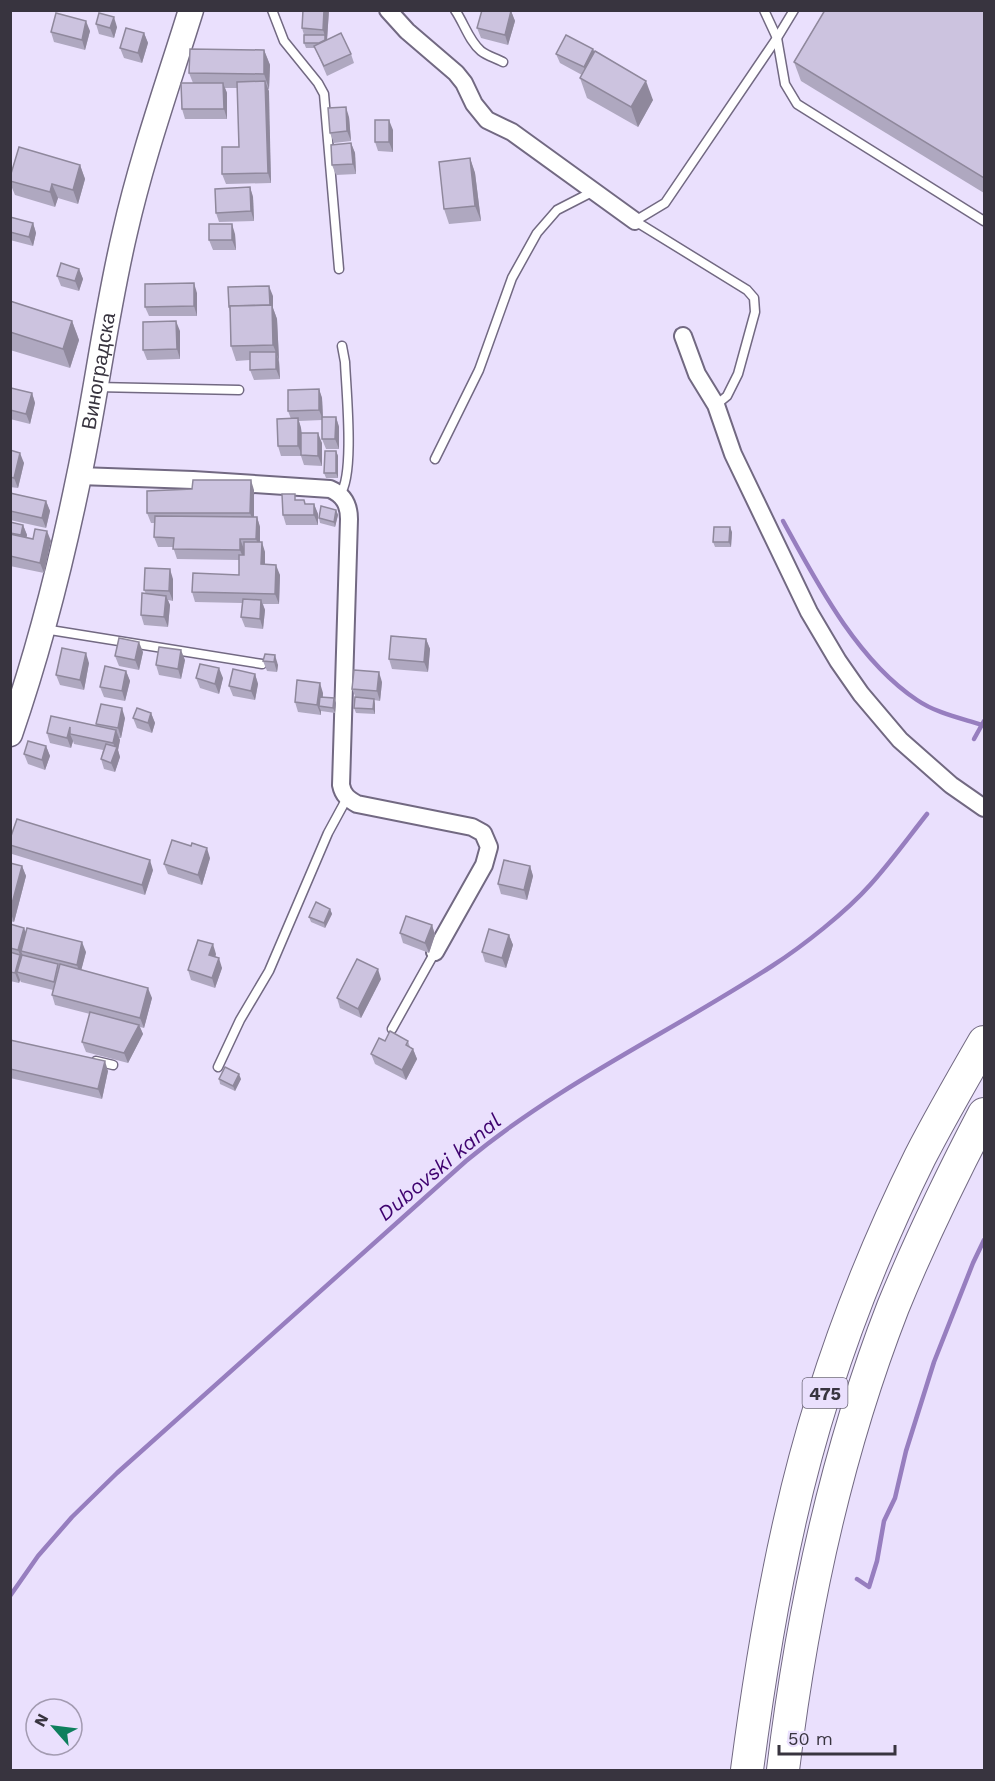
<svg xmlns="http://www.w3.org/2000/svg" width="995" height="1781" font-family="'Work Sans',sans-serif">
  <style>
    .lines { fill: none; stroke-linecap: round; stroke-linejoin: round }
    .stream { stroke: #977ebf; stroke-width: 4.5 }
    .lane-casing { stroke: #726982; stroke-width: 11 }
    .street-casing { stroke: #726982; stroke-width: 20 }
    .secondary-casing { stroke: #726982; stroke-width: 27 }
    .highway-casing { stroke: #726982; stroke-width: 34 }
    .lane { stroke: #fff; stroke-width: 8 }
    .street { stroke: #fff; stroke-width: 16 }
    .secondary { stroke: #fff; stroke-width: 24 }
    .highway { stroke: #fff; stroke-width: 32 }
    .wall { fill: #afa8c0 }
    .shaded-wall { fill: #8f889c }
    .building { fill: #ccc3df; stroke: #8f889c; stroke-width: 1.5 }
    .labels { text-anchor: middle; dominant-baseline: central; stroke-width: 4.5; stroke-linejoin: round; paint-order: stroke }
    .shield { fill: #eae0fd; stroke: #6d6878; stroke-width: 1.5 }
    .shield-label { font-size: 18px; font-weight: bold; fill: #38343f }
    .street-label { font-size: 20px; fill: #38343f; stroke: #eae0fd }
    .water-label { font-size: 21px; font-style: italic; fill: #3f036f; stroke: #eae0fd }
  </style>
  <rect width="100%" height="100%" fill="#eae0fd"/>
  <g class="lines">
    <!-- stream -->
    <g class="stream">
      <path d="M783,521C817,583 857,660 917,700C936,713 960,718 982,725"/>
      <path d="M974,739L984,721"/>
      <path d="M857,1579L869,1587L877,1561L884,1521L895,1498L906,1451L934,1362L973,1263L984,1240"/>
      <path d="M10,1596L38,1556L72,1517L117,1473L466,1161C560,1083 671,1032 772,966C803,946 846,912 870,885C890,863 908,838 927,814"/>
    </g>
    <defs>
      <g id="lane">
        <path d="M272,10L284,41L318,83L324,94L339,269"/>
        <path d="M455,10C464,23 469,41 481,51C487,56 496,58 503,62"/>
        <path d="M764,10L777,38L785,84L797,104L984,221"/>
        <path d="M96,387L239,390"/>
        <path d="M716,405L727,396L738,374L755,312L754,298L747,290L635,221L665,203L777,38L794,10"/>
        <path d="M435,459L479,370L512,278L537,233L557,210L594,191"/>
        <path d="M340,494C355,476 346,388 345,362L342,346"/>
        <path d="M44,629L262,664"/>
        <path d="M392,1029L435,952"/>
        <path d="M96,1061L113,1065"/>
        <path d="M218,1067L240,1020L269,971L328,833L347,798"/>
      </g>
      <g id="street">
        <path d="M388,10L407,31L456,73L464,83L474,104L487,120L512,132L635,221"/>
        <path d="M683,336L697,374L716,405L733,454L809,612L838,661L861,694L900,740L951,785L984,808"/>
        <path d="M79,476L193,480L330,489C344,495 349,505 349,519L341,785C343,795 348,799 357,804L472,827L483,833L489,847L484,865L435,952"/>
      </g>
      <g id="secondary">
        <path id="s1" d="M10,734C39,650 61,564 79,476C96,395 106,312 125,232C142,157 168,84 191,10"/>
      </g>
      <g id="highway">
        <path d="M747,1770C758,1686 771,1603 790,1520C818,1395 863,1272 920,1157C940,1118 962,1080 984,1042"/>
        <path d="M783,1770C802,1613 835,1456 893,1307C920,1241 951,1177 984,1114"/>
      </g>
    </defs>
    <!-- lane casing -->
    <use href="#lane" class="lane-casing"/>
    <!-- street casing -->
    <use href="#street" class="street-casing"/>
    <!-- secondary casing -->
    <use href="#secondary" class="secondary-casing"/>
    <!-- highway casing -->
    <use href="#highway" class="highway-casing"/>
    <!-- lane -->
    <use href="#lane" class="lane"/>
    <!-- street -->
    <use href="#street" class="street"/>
    <!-- secondary -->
    <use href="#secondary" class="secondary"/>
    <!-- highway -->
    <use href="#highway" class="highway"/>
  </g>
  <!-- wall -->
  <g class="wall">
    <path d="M329,10L327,40L351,54L354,63L327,76L315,48H306L304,43V35L302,28Z"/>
    <path d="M984,10V193L801,81L794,62Z"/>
    <path d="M511,11L515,21L508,45L481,38L477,28Z"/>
    <path d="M96,24L117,27L114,38L99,34Z"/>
    <path d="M90,31L85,50L54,42L51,32Z"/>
    <path d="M144,33L148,43L142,63L124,58L120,48Z"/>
    <path d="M593,49L595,53L653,100L638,127L587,98L580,78L582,75L560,63L556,54Z"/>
    <path d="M264,50L270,65L269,89H268L271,183L226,184L222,174L239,147L238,88H225L227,93V119H185L182,109L193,83L189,73Z"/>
    <path d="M349,117L351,141L334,143L330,133Z"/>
    <path d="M393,130V152L378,151L375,142Z"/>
    <path d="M351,143L355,153L356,174L336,175L332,165Z"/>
    <path d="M470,158L475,173L481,221L449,224L444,209Z"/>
    <path d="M80,165L85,179L78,204L58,198L55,207L15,195L10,183V177Z"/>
    <path d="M250,187L253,197L254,221L219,222L216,213Z"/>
    <path d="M33,223L36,233L33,246L10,240V232Z"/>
    <path d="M235,234L236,250H213L209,240Z"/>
    <path d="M79,269L83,279L79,291L61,286L57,276Z"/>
    <path d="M197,293V316H149L145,307Z"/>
    <path d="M273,296V308L277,319L280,379L254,380L250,370V360L236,361L231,346L230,312L229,307Z"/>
    <path d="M10,301L72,321L79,340L70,368L10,350Z"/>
    <path d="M180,331V359L147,360L143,350Z"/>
    <path d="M11,388L32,393L35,403L30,424L10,419Z"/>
    <path d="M319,389L322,398L323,417H336L339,427V449H326L322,439V420L299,421L301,428L302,433L322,443V466L304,465L301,456H281L278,446L291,419L288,411Z"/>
    <path d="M10,450L24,463L18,488L10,487Z"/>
    <path d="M336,451L338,456V478H326L324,473Z"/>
    <path d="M254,490V517H257L260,527V542L265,552V565L280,575L279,604H263L265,610L263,629L245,627L241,617L242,603L195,602L192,592L239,575V560L177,559L173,547H158L154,537L155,523H151L147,513Z"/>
    <path d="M10,493L46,501L50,511L46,528L10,520Z"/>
    <path d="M297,500L306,504H314L318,514V525H286L283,515Z"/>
    <path d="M336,510L338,515L335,527L320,523L319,518Z"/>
    <path d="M10,522L23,525L27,535L26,538L51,541L44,573L10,566Z"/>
    <path d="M732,532L731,547H715L713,542Z"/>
    <path d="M173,579V601L168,600L170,605L168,627L144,625L141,615L146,594L144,590Z"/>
    <path d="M426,639L430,649L428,672L392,669L389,659Z"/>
    <path d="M143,652L139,670L119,666L115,656Z"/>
    <path d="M265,654L278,665L277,672L267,671L263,661Z"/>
    <path d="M185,660L181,679L159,675L156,665Z"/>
    <path d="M89,663L84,690L60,685L56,675Z"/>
    <path d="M126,671L130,681L125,701L104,697L100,687Z"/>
    <path d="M255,674L258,684L255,700L233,696L229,686Z"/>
    <path d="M196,678H223L219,694L200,688Z"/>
    <path d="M382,682L380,701L374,700L375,704V714L356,713L354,708L356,698L352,689Z"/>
    <path d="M323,693V697L334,698L336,703L335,713L321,711V715L298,712L295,702Z"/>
    <path d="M151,713L155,723L152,733L137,728L133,718Z"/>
    <path d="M125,718L121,738H119L120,740L118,750L120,757L115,772L104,769L101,759L103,750L74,744L73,741L71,748L50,743L47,733L97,726L96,724Z"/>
    <path d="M46,746L50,756L45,770L28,764L24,754Z"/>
    <path d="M10,839L153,870L145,895L12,854L10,849Z"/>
    <path d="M191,846L210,858L202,885L168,874L164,864Z"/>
    <path d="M10,863L22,866L26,876L14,922L10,921Z"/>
    <path d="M530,866L533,876L527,900L501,894L498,884Z"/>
    <path d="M330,909L332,914L325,928L311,922L309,917Z"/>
    <path d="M10,924L26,932L86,952L81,970L152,998L144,1028L140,1027L143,1034L128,1063L86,1052L82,1042L90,1014L55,1005L52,995L53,990L21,982L20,980L19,983L10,981Z"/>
    <path d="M432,925L435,935L429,953L403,943L400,933Z"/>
    <path d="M509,935L513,945L506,968L485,962L482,952Z"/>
    <path d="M216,954L215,957L222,968L215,988L191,980L188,970Z"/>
    <path d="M381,979L361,1018L340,1008L337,998Z"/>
    <path d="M10,1040L108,1071L102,1099L10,1078Z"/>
    <path d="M385,1041H408L410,1047L413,1049L417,1059L406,1080L375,1064L371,1054Z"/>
    <path d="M219,1079H241L235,1091L220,1084Z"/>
  </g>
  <!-- shaded-wall -->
  <g class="shaded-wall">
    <path d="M324,10H329L327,40L325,43V36L323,30Z"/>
    <path d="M511,11L515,21L508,45L505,35Z"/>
    <path d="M114,17L117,27L114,38L110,28Z"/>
    <path d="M86,21L90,31L85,50L82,40Z"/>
    <path d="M144,33L148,43L142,63L138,53Z"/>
    <path d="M593,49L597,59L587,77L584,67Z"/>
    <path d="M264,50L270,65L269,89L264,74Z"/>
    <path d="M265,81L269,91L271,183L268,173Z"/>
    <path d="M646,81L653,100L638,127L631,107Z"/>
    <path d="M223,83L227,93V119L224,109Z"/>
    <path d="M346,107L349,117L351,141L347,131Z"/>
    <path d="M389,120L393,130V152L389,142Z"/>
    <path d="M351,143L355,153L356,174L353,164Z"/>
    <path d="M470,158L475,173L481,221L475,206Z"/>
    <path d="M80,165L85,179L78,204L73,190Z"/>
    <path d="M52,184L58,198L55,207L50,192Z"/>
    <path d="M250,187L253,197L254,221L251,211Z"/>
    <path d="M33,223L36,233L33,246L29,237Z"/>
    <path d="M232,224L235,234L236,250L232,240Z"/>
    <path d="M79,269L83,279L79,291L75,281Z"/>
    <path d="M194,283L197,293V316L194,306Z"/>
    <path d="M269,286L273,296V308L277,319L279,360L273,345L270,306Z"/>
    <path d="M72,321L79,340L70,368L63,349Z"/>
    <path d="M176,321L180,331V359L177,349Z"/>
    <path d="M276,352L279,362L280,379L276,369Z"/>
    <path d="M319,389L322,398L323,420L319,410Z"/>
    <path d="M32,393L35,403L30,424L26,414Z"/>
    <path d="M336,417L339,427V449L335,439Z"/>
    <path d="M298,418L301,428L302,455L298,446Z"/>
    <path d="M318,433L322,443V466L318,456Z"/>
    <path d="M336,451L338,456V478L336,473Z"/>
    <path d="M20,453L24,463L18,488L14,478Z"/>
    <path d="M251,480L254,490V523L250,513Z"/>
    <path d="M46,501L50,511L46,528L42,518Z"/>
    <path d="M314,504L318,514V525L314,515Z"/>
    <path d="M336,510L338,515L335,527L334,522Z"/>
    <path d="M257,517L260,527V549L256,539Z"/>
    <path d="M23,525L27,535L25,545L21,535Z"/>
    <path d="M730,527L732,532L731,547L729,542Z"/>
    <path d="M47,531L51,541L44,573L40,563Z"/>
    <path d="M240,539L244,549V560L240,550Z"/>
    <path d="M262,542L265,552V574L261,564Z"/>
    <path d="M276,565L280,575L279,604L275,594Z"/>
    <path d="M170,569L173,579V601L169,591Z"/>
    <path d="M166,596L170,605L168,627L164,617Z"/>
    <path d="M261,600L265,610L263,629L260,619Z"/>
    <path d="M426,639L430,649L428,672L424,662Z"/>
    <path d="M139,642L143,652L139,670L135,660Z"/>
    <path d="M181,650L185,660L181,679L178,669Z"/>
    <path d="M86,653L89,663L84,690L80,680Z"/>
    <path d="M275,655L278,665L277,672L274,662Z"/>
    <path d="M219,668L223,678L219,694L215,684Z"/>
    <path d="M126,671L130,681L125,701L122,691Z"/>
    <path d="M379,672L382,682L380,701L377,691Z"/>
    <path d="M255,674L258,684L255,700L251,691Z"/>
    <path d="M320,683L323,693L322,707L319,706L321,711V715L317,705Z"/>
    <path d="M334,698L336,703L335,713L333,708Z"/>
    <path d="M374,699L375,704V714L373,709Z"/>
    <path d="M122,708L125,718L121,738L118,728Z"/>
    <path d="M151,713L155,723L152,733L148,723Z"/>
    <path d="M70,727V734L73,741L71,748L67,738Z"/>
    <path d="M116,730L120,740L118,750L120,757L115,772L111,763L116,750L113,743Z"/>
    <path d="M46,746L50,756L45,770L42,760Z"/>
    <path d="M207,848L210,858L202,885L198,875Z"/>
    <path d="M150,860L153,870L145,895L142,885Z"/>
    <path d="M22,866L26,876L14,922L10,911Z"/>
    <path d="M530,866L533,876L527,900L524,890Z"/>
    <path d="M330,909L332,914L325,928L324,923Z"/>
    <path d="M432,925L435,935L429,953L425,943Z"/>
    <path d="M24,928L28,938L21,951L23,956L17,972L20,980L19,983L15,973L20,955L18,950Z"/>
    <path d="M509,935L513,945L506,968L502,958Z"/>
    <path d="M82,942L86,952L80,975L77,965Z"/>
    <path d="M213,944L216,954L213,965L209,955Z"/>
    <path d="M219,958L222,968L215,988L212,978Z"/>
    <path d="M378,969L381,979L361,1018L358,1009Z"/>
    <path d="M148,988L152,998L144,1028L140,1018Z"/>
    <path d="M139,1025L143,1034L128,1063L124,1053Z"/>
    <path d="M413,1049L417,1059L406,1080L402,1070Z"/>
    <path d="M105,1061L108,1071L102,1099L98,1089Z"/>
    <path d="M239,1074L241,1079L235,1091L233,1086Z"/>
  </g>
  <!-- building -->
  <g class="building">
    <path d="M303,10H324L323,30L302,28Z"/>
    <path d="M482,10L511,11L505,35L477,28Z"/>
    <path d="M825,10H984V178L794,62Z"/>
    <path d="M56,13L86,21L82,40L51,32Z"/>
    <path d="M99,13L114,17L110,28L96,24Z"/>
    <path d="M126,28L144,33L138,53L120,48Z"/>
    <path d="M341,33L351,54L324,66L314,46Z"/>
    <path d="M304,35H325V40L319,43H304Z"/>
    <path d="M566,35L593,49L584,67L556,54Z"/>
    <path d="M190,49L264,50V74L189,73Z"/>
    <path d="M595,51L646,81L631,107L580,78Z"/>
    <path d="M265,81L268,173L222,174V147H239L237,82Z"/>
    <path d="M181,83H223L224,109H182Z"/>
    <path d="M346,107L347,131L330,133L328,108Z"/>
    <rect x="375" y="120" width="14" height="22"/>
    <path d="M351,143L353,164L332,165L331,145Z"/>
    <path d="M19,147L80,165L73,190L52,184L50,192L10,181V177Z"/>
    <path d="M470,158L475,206L444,209L439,162Z"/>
    <path d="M250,187L251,211L216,213L215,189Z"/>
    <path d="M10,217L33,223L29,237L10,232Z"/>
    <rect x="209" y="224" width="23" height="16"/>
    <path d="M61,263L79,269L75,281L57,276Z"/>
    <path d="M194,283V306L145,307V284Z"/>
    <path d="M269,286L270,305L230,306V307H229L228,287Z"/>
    <path d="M10,301L72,321L63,349L10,332Z"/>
    <path d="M272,305L273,345L231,346L230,306Z"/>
    <path d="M176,321L177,349L143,350V322Z"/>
    <path d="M250,352H276V369L250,370Z"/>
    <path d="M11,388L32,393L26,414L10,410Z"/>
    <path d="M319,389V410L288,411V390Z"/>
    <path d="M322,417H336L335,439H322Z"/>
    <path d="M298,418V446H278L277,419Z"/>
    <path d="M301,433H318V456L301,455Z"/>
    <path d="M10,450L20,453L14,478L10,477Z"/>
    <path d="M325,451H336V473H324Z"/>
    <path d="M193,480H251L250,513H147V491L192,489Z"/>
    <path d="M10,493L46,501L42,518L10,511Z"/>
    <path d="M282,494H295V500H304L305,504H314V515H283Z"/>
    <path d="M321,506L336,510L334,522L319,518Z"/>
    <path d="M155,516L257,517L256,539H240V550L173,549L174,538L154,537Z"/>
    <path d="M10,522L23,525L21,535L10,533Z"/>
    <path d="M714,527H730L729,542H713Z"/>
    <path d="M35,529L47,531L40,563L10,556V534L33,539Z"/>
    <path d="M244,542H262L261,564L276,565L275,594L192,592L193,573L239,575V555H244Z"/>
    <path d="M145,568L170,569L169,591L144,590Z"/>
    <path d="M142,593L166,596L164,617L141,615Z"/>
    <path d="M243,599L261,600L260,619L241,617Z"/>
    <path d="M391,636L426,639L424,662L389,659Z"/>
    <path d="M119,638L139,642L135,660L115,656Z"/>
    <path d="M159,647L181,650L178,669L156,665Z"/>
    <path d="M62,648L86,653L80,680L56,675Z"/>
    <path d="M265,654L275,655L274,662L263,661Z"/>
    <path d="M200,664L219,668L215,684L196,678Z"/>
    <path d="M105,666L126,671L122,691L100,687Z"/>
    <path d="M233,669L255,674L251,691L229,686Z"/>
    <path d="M354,670L379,672L377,691L352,689Z"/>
    <path d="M297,680L320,683L317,705L295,702Z"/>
    <path d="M320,697L334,698L333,708L319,706Z"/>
    <path d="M355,697L374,699L373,709L354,708Z"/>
    <path d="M101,704L122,708L118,728L96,724Z"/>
    <path d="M137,708L151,713L148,723L133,718Z"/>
    <path d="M51,716L116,730L113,743L70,734V727L67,738L47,733Z"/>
    <path d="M28,741L46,746L42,760L24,754Z"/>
    <path d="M106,744L117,747L111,763L101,759Z"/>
    <path d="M17,819L150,860L142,885L10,845V839Z"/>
    <path d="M172,840L191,846L192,843L207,848L198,875L164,864Z"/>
    <path d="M504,860L530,866L524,890L498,884Z"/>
    <path d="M10,863L22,866L10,911Z"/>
    <path d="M316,902L330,909L324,923L309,917Z"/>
    <path d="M406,916L432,925L425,943L400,933Z"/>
    <path d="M10,924L24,928L18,950L10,948Z"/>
    <path d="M27,928L82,942L77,965L21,951Z"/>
    <path d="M489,929L509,935L502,958L482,952Z"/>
    <path d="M198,940L213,944L209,955L219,958L212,978L188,970Z"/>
    <path d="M10,952L20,955L15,973L10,972Z"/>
    <path d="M22,955L58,964L54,982L17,972Z"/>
    <path d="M357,959L378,969L358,1009L337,998Z"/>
    <path d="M60,964L148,988L140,1018L52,995Z"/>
    <path d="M90,1012L139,1025L124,1053L82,1042Z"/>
    <path d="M390,1031L408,1041L406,1045L413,1049L402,1070L371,1054L379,1038L385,1041Z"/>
    <path d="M10,1040L105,1061L98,1089L10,1069Z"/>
    <path d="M225,1067L239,1074L233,1086L219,1079Z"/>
  </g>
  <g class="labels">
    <!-- shield labels -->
    <rect class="shield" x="802.5" y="1378" width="45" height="30" rx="4.5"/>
    <g class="shield-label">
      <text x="825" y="1393">475</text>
    </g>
    <!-- street labels -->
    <g class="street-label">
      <text stroke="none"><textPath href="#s1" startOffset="374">Виноградска</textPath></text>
    </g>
    <!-- water labels -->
    <g class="water-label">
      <text transform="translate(439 1167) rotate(-40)">Dubovski kanal</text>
    </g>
  </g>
  <!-- border -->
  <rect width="995" height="1781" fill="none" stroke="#38343f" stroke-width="24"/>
  <!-- north arrow -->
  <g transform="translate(54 1727) rotate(298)"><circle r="28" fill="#eae0fd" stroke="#a39bb1" stroke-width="1.5"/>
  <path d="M0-4.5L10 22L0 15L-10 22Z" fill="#0e7f5d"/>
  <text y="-9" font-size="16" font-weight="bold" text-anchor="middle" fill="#38343f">N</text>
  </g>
  <!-- scale -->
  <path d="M779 1745v9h116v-9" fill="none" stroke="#38343f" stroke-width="3"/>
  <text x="788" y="1745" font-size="18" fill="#38343f" stroke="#eae0fd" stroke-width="4.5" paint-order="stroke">50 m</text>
</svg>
